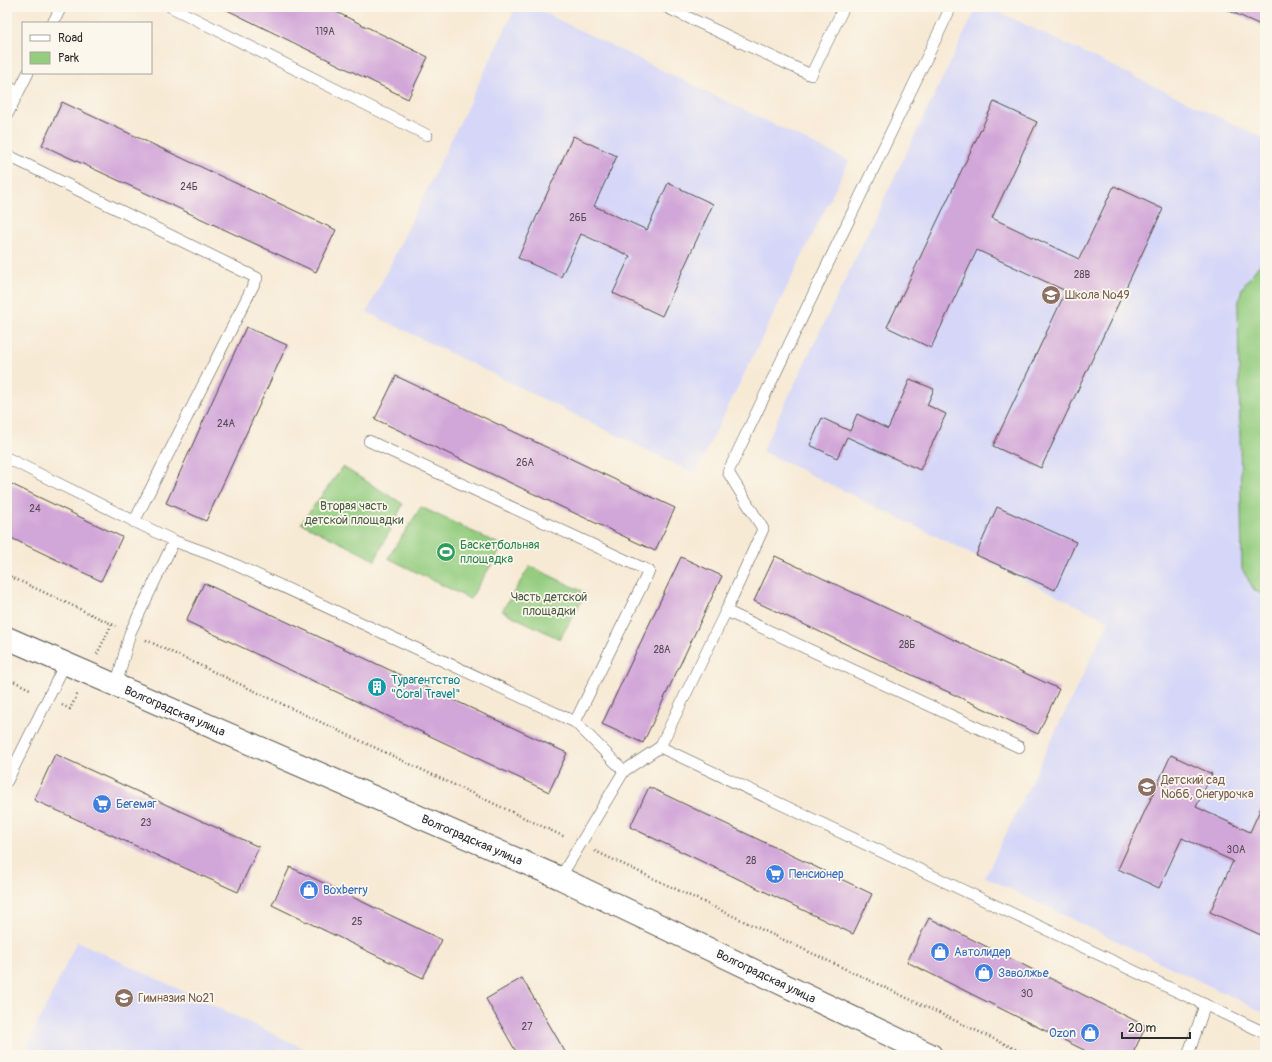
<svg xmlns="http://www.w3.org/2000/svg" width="1272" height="1062" font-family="Pangolin,sans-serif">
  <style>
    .built { fill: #d6d7f8 }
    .green { fill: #94cd80; stroke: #607c56 }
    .building { fill: #d1a6d8 }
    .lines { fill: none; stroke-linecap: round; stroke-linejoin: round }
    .service-casing { stroke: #4a4844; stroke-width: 12 }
    .secondary-casing { stroke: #4a4844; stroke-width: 24 }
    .path { stroke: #4a4844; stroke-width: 2.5; stroke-dasharray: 1 3; stroke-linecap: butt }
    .service { stroke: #fff; stroke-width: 11 }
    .secondary { stroke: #fff; stroke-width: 22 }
    .labels { text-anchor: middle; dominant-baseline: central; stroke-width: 3.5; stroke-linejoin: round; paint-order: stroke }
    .number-label { font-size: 10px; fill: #544a56 }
    .education-label { font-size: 12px; fill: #785e54; stroke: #fbf7ec; text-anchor: start }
    .park-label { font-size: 12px; fill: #4a5c44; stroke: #fbf7ec }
    .leisure-label { font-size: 12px; fill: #27864d; stroke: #fbf7ec; text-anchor: start }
    .culture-label { font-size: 12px; fill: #0d838f; stroke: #fbf7ec; text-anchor: start }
    .street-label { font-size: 12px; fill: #2b2b2b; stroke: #fbf7ec }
    .shop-label { font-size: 12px; fill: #366cbe; stroke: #fbf7ec; text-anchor: start }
  </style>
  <rect width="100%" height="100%" fill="#fbf7ec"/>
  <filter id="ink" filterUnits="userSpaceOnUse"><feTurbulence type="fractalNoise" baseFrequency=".025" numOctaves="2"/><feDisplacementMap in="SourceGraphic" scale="8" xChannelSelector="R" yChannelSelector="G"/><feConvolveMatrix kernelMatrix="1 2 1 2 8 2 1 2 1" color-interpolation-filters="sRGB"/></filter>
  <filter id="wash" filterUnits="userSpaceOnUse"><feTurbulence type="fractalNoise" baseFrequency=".012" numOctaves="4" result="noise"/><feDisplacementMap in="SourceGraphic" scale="16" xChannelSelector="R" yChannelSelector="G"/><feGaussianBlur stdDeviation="0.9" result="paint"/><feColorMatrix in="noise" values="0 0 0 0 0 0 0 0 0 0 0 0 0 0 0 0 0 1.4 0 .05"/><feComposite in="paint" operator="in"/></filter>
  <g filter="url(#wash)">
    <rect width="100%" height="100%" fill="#f7ead5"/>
    <!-- built -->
    <g class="built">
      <path d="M516,7H532L849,161L695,474L367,312Z"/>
      <path d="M977,7H989L1265,139V1013L985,877L1109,621L762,451Z"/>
      <path d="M77,941L318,1055H23Z"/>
    </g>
    <!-- green -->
    <g class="green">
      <path d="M1265,257V595L1255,591L1242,569L1238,305L1242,288Z"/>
      <path d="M343,467L403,504L375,560L301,523Z"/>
      <path d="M421,507L503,546L470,599L388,558Z"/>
      <path d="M530,566L586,593L560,639L502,611Z"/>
    </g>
    <g id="blocks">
      <!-- building -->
      <g class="building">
        <path d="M221,7H326L428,57L408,99Z"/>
        <path d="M1221,7H1265V27Z"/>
        <path d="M62,102L336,230L316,272L42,145Z"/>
        <path d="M994,102L1037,122L992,218L1079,259L1114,186L1163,209L1041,468L993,446L1066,291L977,250L931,348L887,327Z"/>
        <path d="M573,136L617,156L594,206L647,230L668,183L713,204L662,316L613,293L630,256L581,234L561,277L518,258Z"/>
        <path d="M246,327L287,345L206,521L166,503Z"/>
        <path d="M396,376L675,508L655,551L375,419Z"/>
        <path d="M910,379L934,389L927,405L946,414L920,470L847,437L837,458L810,445L822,418L850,431L857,414L888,429Z"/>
        <path d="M7,482L122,537L101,581L7,536Z"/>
        <path d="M997,507L1076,542L1055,590L976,555Z"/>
        <path d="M775,556L1059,689L1038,734L754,601Z"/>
        <path d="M681,557L722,576L643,743L602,724Z"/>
        <path d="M204,583L567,753L549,792L186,621Z"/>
        <path d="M55,754L259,847L238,892L34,800Z"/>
        <path d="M1171,755L1212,774L1196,807L1250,832L1265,799V926L1261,935L1210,912L1233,861L1182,838L1159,888L1118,869Z"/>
        <path d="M649,787L872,894L853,934L630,827Z"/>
        <path d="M290,867L442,940L423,978L272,905Z"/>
        <path d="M929,918L1146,1026L1132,1055H1094L907,962Z"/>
        <path d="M522,978L567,1055H518L486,999Z"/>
      </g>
    </g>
  </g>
  <g filter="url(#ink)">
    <use href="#blocks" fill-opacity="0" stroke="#4a4844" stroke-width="1"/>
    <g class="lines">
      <defs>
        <g id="service">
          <path d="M171,7L427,135"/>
          <path d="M666,7L811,75L844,7"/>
          <path d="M53,23L61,7"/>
          <path d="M7,86L18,92"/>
          <path d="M7,115L28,73"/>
          <path d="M7,155L257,278L134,522"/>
          <path d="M369,441L649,571L575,722L624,771"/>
          <path d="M7,458L174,541L223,559L575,722"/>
          <path d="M726,611L763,529L728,472L951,7"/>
          <path d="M116,686L130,633L174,541"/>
          <path d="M660,747L1265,1033"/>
          <path d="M7,781L65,664"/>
          <path d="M560,878L624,771L660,747L726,611L1019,747"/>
          <path d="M1188,1055L1205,1005"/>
        </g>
        <g id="secondary">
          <path id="s1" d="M7,638L560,878L931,1055"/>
        </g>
      </defs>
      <!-- service casing -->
      <use href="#service" class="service-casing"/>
      <!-- secondary casing -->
      <use href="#secondary" class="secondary-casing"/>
      <!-- path -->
      <g class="path">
        <path d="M7,575L116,626"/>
        <path d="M146,640L565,837"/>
        <path d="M97,654L112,624"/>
        <path d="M7,678L32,690"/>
        <path d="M62,705L70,709L78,693"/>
        <path d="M595,851L1028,1055"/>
      </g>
      <!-- service -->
      <use href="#service" class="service"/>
      <!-- secondary -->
      <use href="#secondary" class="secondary"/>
    </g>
  </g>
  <!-- icons -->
  <defs>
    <symbol id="school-disc" viewBox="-11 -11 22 22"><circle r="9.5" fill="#8d6e63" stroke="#fbf7ec"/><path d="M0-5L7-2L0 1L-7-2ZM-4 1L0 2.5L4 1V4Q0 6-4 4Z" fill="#fff"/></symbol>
    <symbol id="stadium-disc" viewBox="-11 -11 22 22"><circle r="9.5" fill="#2e9e5b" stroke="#fbf7ec"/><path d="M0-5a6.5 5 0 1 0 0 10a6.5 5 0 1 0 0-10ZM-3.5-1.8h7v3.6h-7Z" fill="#fff"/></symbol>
    <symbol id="building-disc" viewBox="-11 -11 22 22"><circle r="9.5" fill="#0f9aa8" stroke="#fbf7ec"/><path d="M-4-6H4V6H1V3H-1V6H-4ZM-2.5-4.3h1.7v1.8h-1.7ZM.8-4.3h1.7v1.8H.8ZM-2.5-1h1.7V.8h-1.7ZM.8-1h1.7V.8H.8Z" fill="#fff"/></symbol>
    <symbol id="supermarket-disc" viewBox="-11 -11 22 22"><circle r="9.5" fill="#3f7fe0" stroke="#fbf7ec"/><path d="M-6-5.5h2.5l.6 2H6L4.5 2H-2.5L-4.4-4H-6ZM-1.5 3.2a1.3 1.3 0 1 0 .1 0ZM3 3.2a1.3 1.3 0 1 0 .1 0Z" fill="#fff"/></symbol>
    <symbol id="shop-disc" viewBox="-11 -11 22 22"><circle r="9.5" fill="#3f7fe0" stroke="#fbf7ec"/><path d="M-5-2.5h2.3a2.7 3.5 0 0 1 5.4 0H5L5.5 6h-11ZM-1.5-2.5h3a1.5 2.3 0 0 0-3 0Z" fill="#fff"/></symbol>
  </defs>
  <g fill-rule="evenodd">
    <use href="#school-disc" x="1040" y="284" width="22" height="22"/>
    <use href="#stadium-disc" x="435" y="541" width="22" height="22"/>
    <use href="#building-disc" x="366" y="676" width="22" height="22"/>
    <use href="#school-disc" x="1136" y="776" width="22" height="22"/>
    <use href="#supermarket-disc" x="91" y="793" width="22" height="22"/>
    <use href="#supermarket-disc" x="764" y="863" width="22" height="22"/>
    <use href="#shop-disc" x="298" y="879" width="22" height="22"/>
    <use href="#shop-disc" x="929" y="941" width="22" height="22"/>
    <use href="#shop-disc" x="973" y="962" width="22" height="22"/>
    <use href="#school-disc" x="113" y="987" width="22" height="22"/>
    <use href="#shop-disc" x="1079" y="1022" width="22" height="22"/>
  </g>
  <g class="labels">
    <!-- number labels -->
    <g class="number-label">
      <text x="325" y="32">119А</text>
      <text x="189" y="187">24Б</text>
      <text x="578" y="218">26Б</text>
      <text x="1082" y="275">28В</text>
      <text x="226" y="424">24А</text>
      <text x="525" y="463">26А</text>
      <text x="35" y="509">24</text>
      <text x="907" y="645">28Б</text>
      <text x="662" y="650">28А</text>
      <text x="146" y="823">23</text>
      <text x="1236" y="850">30А</text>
      <text x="751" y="861">28</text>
      <text x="357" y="922">25</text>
      <text x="1027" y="994">30</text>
      <text x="527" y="1027">27</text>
    </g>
    <!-- education labels -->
    <g class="education-label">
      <text x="1065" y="295">Школа №49</text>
      <text x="1161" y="780">Детский сад<tspan x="1161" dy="14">№66, Снегурочка</tspan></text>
      <text x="138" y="998">Гимназия №21</text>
    </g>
    <!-- park labels -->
    <g class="park-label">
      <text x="354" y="506">Вторая часть<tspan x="354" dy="14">детской площадки</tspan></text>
      <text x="549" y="597">Часть детской<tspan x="549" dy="14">площадки</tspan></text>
    </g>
    <!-- leisure labels -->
    <g class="leisure-label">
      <text x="460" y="545">Баскетбольная<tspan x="460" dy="14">площадка</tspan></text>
    </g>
    <!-- culture labels -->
    <g class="culture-label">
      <text x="391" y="680">Турагентство<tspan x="391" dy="14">"Coral Travel"</tspan></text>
    </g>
    <!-- street labels -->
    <g class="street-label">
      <text stroke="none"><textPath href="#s1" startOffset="183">Волгоградская улица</textPath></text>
      <text stroke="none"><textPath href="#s1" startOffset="507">Волгоградская улица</textPath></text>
      <text stroke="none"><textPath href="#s1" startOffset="831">Волгоградская улица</textPath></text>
    </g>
    <!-- shop labels -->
    <g class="shop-label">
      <text x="116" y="804">Бегемаг</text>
      <text x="789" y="874">Пенсионер</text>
      <text x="323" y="890">Boxberry</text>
      <text x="954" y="952">Автолидер</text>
      <text x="998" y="973">Заволжье</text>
      <text x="1076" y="1033" text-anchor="end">Ozon</text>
    </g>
  </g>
  <!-- margin -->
  <rect width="1272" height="1062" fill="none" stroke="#fbf7ec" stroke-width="24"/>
  <!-- legend -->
  <rect x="22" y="22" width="130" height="52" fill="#fbf7ec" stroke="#a8a59f"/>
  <rect x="30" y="35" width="20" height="6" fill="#ffffff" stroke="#a8a59f"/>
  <text x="58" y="42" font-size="12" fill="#2b2b2b">Road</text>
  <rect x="30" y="52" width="20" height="12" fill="#94cd80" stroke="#a8a59f"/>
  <text x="58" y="62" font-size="12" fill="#2b2b2b">Park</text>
  <!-- scale -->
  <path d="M1122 1032v6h68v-6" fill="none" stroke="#2b2b2b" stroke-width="2"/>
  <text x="1128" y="1032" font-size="12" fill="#2b2b2b" stroke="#fbf7ec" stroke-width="3" paint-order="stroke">20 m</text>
</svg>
